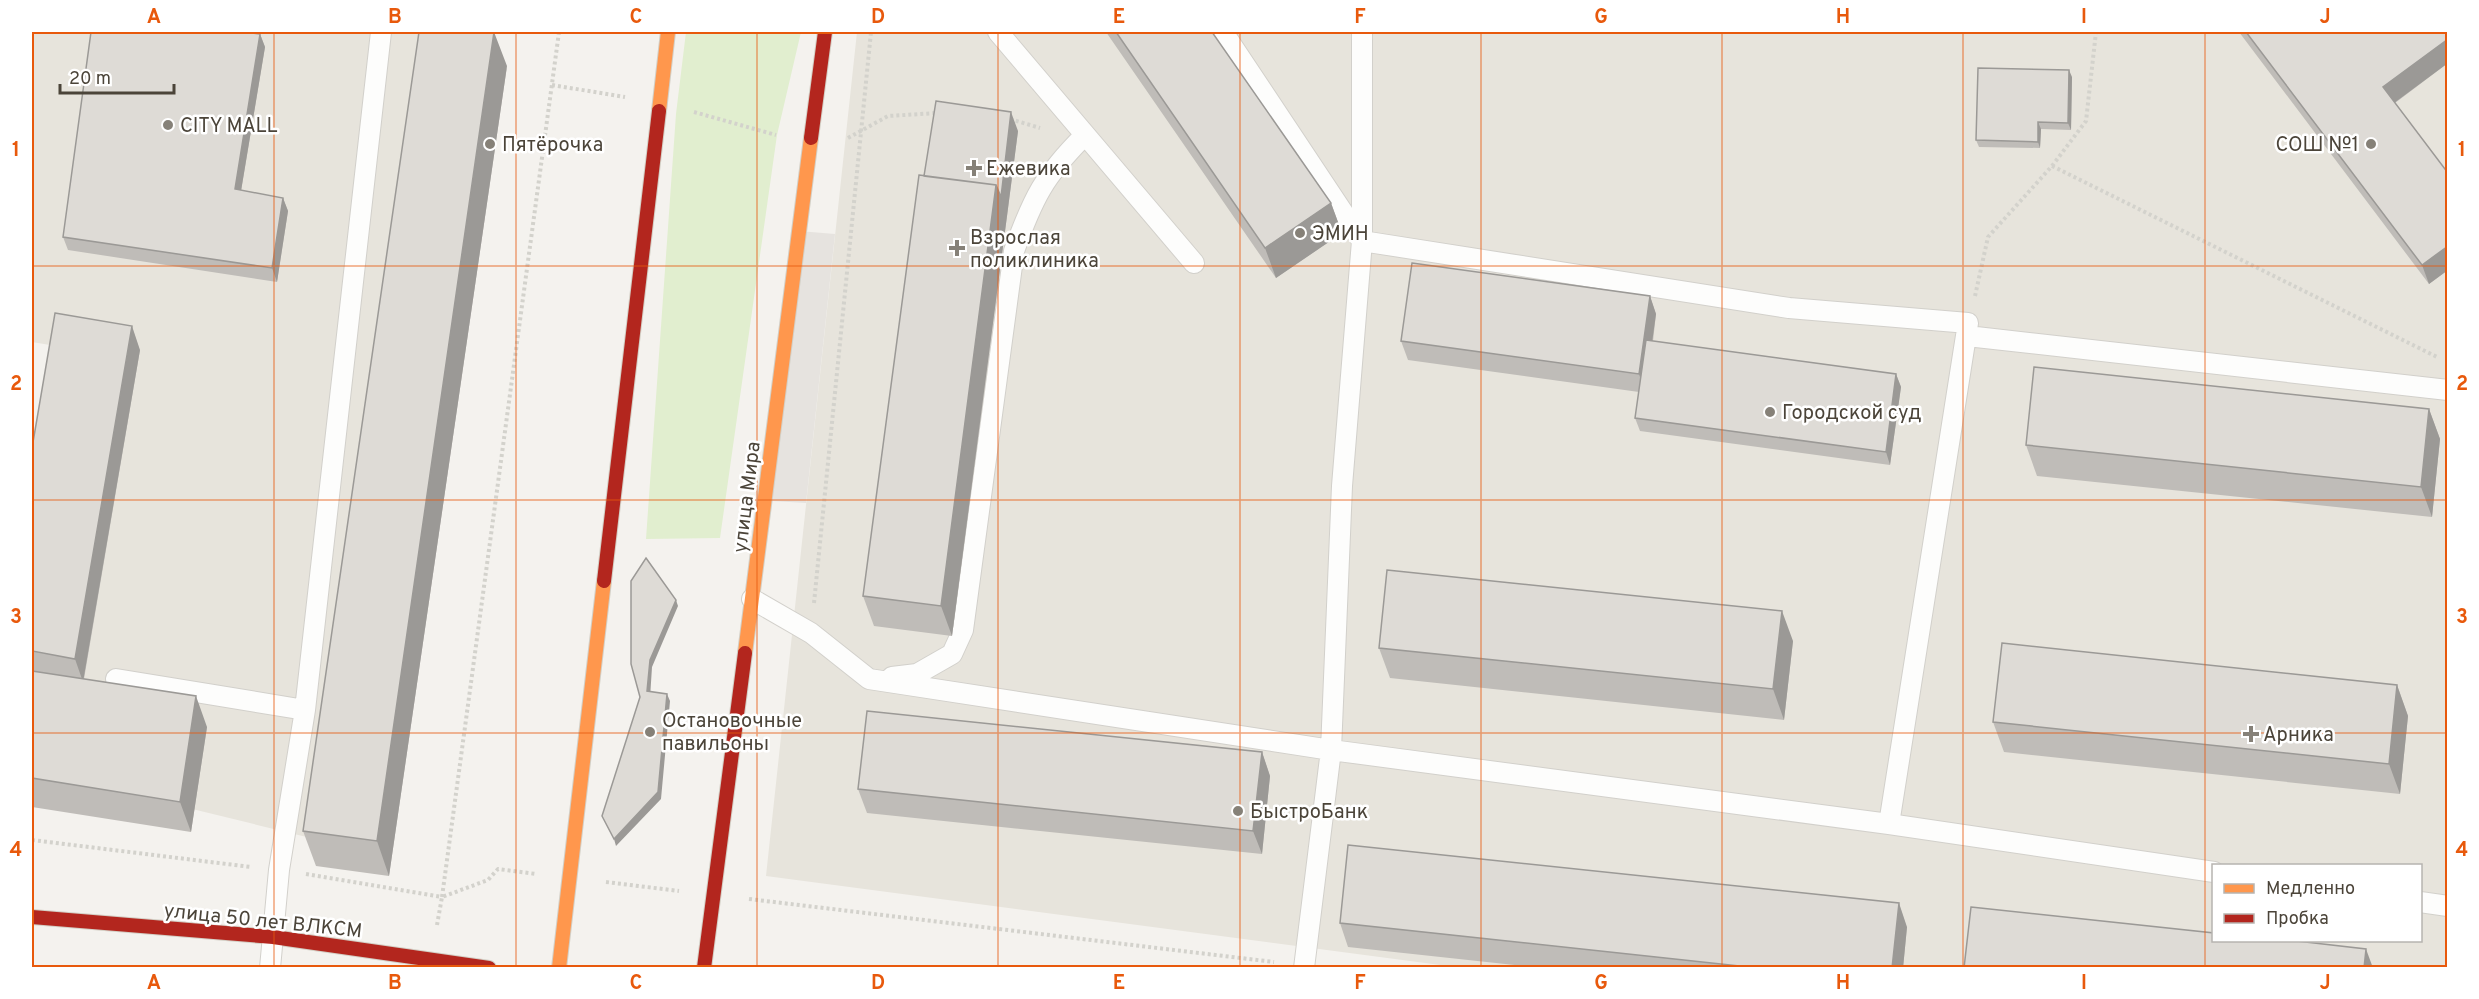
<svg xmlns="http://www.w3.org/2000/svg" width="2479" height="999" font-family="Overpass,sans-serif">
  <rect width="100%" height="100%" fill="#f4f2ee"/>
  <path fill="#e7e4dc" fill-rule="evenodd" d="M32 32H492L356 849 32 770 110 355 32 342Z
    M857 32H2447V967L1463 968 766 876ZM2214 866H2420V940H2214Z"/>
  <path fill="#e1eecf" d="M686 32H801L777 135 720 538 646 539 676 114Z"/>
  <path fill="#e6e3df" d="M799 231 835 234 806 503 772 501Z"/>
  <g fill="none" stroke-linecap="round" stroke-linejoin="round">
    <defs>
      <path id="lane" d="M998 32 1194 263
        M1223 32 1362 241
        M1362 241V32
        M1967 336 2448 390
        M752 599 811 633 869 679 1331 750 1889 824 2214 872
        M892 677 917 674 952 654 963 630 1014 251C1033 198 1044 176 1084 136
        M116 679 305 710
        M2420 902 2448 906
        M270 968 279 870 305 710 381 32
        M1304 968 1331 750 1342 486 1362 241 1789 308 1968 323 1889 824"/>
      <path id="slow" d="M659 111 668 32
        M745 653 811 138
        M559 968 604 581"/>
      <path id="jam" d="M811 138 825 32
        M604 581 659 111
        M32 917 273 937 489 968
        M704 968 745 653"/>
    </defs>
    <use href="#lane" stroke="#d2d0cb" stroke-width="22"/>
    <use href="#slow" stroke="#d3cfc5" stroke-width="16"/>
    <use href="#jam" stroke="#d3cfc5" stroke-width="16"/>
    <path stroke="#d3d2cc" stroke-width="4" stroke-dasharray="3 3" stroke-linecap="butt" d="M552 85 625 97
      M694 112 776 135
      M1010 119 1040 128
      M848 138 888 116 937 113
      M2052 166 2439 358
      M1975 296 1988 237 2052 166 2086 121 2096 32
      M814 603 871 32
      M32 840 251 867
      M306 874 442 897 559 32
      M606 882 679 891
      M749 899 1274 962
      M437 925 442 897 488 880 498 869 536 874"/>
    <use href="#lane" stroke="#fdfdfc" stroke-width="20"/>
    <use href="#slow" stroke="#ff974d" stroke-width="14"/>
    <use href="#jam" stroke="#b3261e" stroke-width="14"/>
  </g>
  <path fill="#bfbcb8" d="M1106 32H1212L1331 203 1342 233 1276 278Z
    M2239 32H2448V63L2395 103 2448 173V270L2429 284Z
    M260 34 265 47 241 191 283 198 288 211 277 282 68 250 63 237Z
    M507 66 389 876 316 866 303 831Z
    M2072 77 2071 130 2041 129 2040 148 1979 147 1976 140Z
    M1018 131 1007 216 952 636 874 626 863 596 924 176Z
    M1650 296 1656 314 1653 341 1896 374 1901 387 1890 465 1640 431 1635 418 1639 392 1408 360 1401 341Z
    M140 350 84 679 207 727 191 832 32 807V448Z
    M2429 409 2440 439 2432 517 2037 476 2026 445Z
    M1793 641 1784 720 1390 678 1379 648Z
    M2397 685 2408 716 2400 794 2004 752 1993 722Z
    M1262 752 1270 776 1262 854 867 813 858 789Z
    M1340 923 1907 927 1903 968H1543L1348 947Z"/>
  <path fill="#9b9996" d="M494 32 507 66 389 876 377 841Z
    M260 34 265 47 239 203 235 189Z
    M2448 39V63L2390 106 2383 87Z
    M2069 70 2072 77 2071 130 2068 123Z
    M1011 112 1018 131 1007 216 952 636 941 606 996 185Z
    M2038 122 2041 129 2040 148 2038 142Z
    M283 198 288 211 277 282 272 268Z
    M1331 203 1342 233 1276 278 1265 248Z
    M2448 246V270L2429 284 2422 265Z
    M1650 296 1656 314 1645 393 1639 374Z
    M132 326 140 350 83 682 75 659Z
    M1896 374 1901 387 1890 465 1886 452Z
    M2429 409 2440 439 2432 517 2421 487Z
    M676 600 678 606 652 667 650 698 647 691 650 660Z
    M1782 611 1793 641 1784 720 1773 689Z
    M2397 685 2408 716 2400 794 2389 764Z
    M667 694 670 701 661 799 616 846 614 839Z
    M196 696 207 727 191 832 180 802Z
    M1262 752 1270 776 1262 854 1253 831Z
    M1899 903 1907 927 1903 968H1892Z
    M2366 949 2373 968H2364Z"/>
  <path fill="#dedbd6" stroke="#9b9996" stroke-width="1.5" d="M91 32H243L260 34 235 189 283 198 272 268 63 237Z
    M419 32H494L377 841 303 831Z
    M1116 32H1212L1331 203 1265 248Z
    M2246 32H2448V39L2383 87 2448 173V246L2422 265Z
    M1978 68 2069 70 2068 123 2038 122V142L1976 140Z
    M936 101 1011 112 1001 197 996 185 924 176Z
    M919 175 996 185 941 606 863 596Z
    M1412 263 1650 296 1639 374 1401 341Z
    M55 313 132 326 75 659 32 651V448Z
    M1646 340 1896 374 1886 452 1635 418Z
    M2034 367 2429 409 2421 487 2026 445Z
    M646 558 676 600 650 660 647 691 667 694 658 792 614 839 602 816 640 697 631 664V581Z
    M1387 570 1782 611 1773 689 1379 648Z
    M2002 643 2397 685 2389 764 1993 722Z
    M32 671 196 696 180 802 32 778Z
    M867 711 1262 752 1253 831 858 789Z
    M1348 845 1899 903 1892 968H1758L1340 923Z
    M1971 907 2214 933V940H2288L2366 949 2364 968H1964Z"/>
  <path fill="none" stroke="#e8590c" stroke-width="1.5" stroke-opacity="0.55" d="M274 32V968M516 32V968M757 32V968M998 32V968M1240 32V968M1481 32V968M1722 32V968M1963 32V968M2205 32V968M32 266H2448M32 500H2448M32 733H2448"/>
  <g fill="#868178" stroke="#fff" stroke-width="2">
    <circle cx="168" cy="125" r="6"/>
    <circle cx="490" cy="144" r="6"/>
    <circle cx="2371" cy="144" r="6"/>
    <path d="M971 159h6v6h6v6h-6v6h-6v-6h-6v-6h6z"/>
    <circle cx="1300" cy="233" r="6"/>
    <path d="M954 239h6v6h6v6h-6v6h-6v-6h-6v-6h6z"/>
    <circle cx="1770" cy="412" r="6"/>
    <circle cx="650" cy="732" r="6"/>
    <path d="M2248 725h6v6h6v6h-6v6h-6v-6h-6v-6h6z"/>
    <circle cx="1238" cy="811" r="6"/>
  </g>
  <g text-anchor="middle" stroke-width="5" stroke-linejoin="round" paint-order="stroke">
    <g font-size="20" fill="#4b4439" stroke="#fff" text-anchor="start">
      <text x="180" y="132">CITY MALL</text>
      <text x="502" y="151">Пятёрочка</text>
      <text x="2359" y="151" text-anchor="end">СОШ №1</text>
      <text x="986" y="175">Ежевика</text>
      <text x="1312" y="240">ЭМИН</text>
      <text x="970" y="244">Взрослая<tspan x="970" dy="23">поликлиника</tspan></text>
      <text x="1782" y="419">Городской суд</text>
      <text x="662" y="727">Остановочные<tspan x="662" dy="23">павильоны</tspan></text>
      <text x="2263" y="741">Арника</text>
      <text x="1250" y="818">БыстроБанк</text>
    </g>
    <g font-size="20" fill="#4b4439" stroke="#fff">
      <text transform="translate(746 497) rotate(-83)" y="7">улица Мира</text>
      <text transform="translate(263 920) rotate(6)" y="7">улица 50 лет ВЛКСМ</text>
    </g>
  </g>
  <rect width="2479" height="999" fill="none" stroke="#ffffff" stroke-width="66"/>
  <rect x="2212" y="864" width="210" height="78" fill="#ffffff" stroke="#b7b4b0" stroke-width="1.5"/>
  <rect x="2224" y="884" width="30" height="9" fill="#ff974d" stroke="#b7b4b0" stroke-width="1.5"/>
  <text x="2266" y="894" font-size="18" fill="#4b4439">Медленно</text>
  <rect x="2224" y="914" width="30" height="9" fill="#b3261e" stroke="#b7b4b0" stroke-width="1.5"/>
  <text x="2266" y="924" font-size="18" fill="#4b4439">Пробка</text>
  <path d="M60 84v9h114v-9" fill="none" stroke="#4b4439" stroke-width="3"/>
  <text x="69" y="84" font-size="18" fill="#4b4439" stroke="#ffffff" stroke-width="4.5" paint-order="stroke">20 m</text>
  <rect x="33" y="33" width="2413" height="933" fill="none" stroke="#e8590c" stroke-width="2"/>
  <g font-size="20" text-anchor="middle" font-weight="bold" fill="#e8590c">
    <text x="154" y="23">A</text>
    <text x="395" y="23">B</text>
    <text x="636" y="23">C</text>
    <text x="878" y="23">D</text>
    <text x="1119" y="23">E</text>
    <text x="1360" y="23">F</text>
    <text x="1601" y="23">G</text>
    <text x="1843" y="23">H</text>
    <text x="2084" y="23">I</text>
    <text x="2325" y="23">J</text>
    <text x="16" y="156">1</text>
    <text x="2462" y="156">1</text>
    <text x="16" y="390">2</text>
    <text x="2462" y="390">2</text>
    <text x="16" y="623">3</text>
    <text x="2462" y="623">3</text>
    <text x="16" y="856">4</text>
    <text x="2462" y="856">4</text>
    <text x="154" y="989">A</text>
    <text x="395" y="989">B</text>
    <text x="636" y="989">C</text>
    <text x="878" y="989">D</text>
    <text x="1119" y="989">E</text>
    <text x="1360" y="989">F</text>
    <text x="1601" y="989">G</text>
    <text x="1843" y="989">H</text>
    <text x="2084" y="989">I</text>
    <text x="2325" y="989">J</text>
  </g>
</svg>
